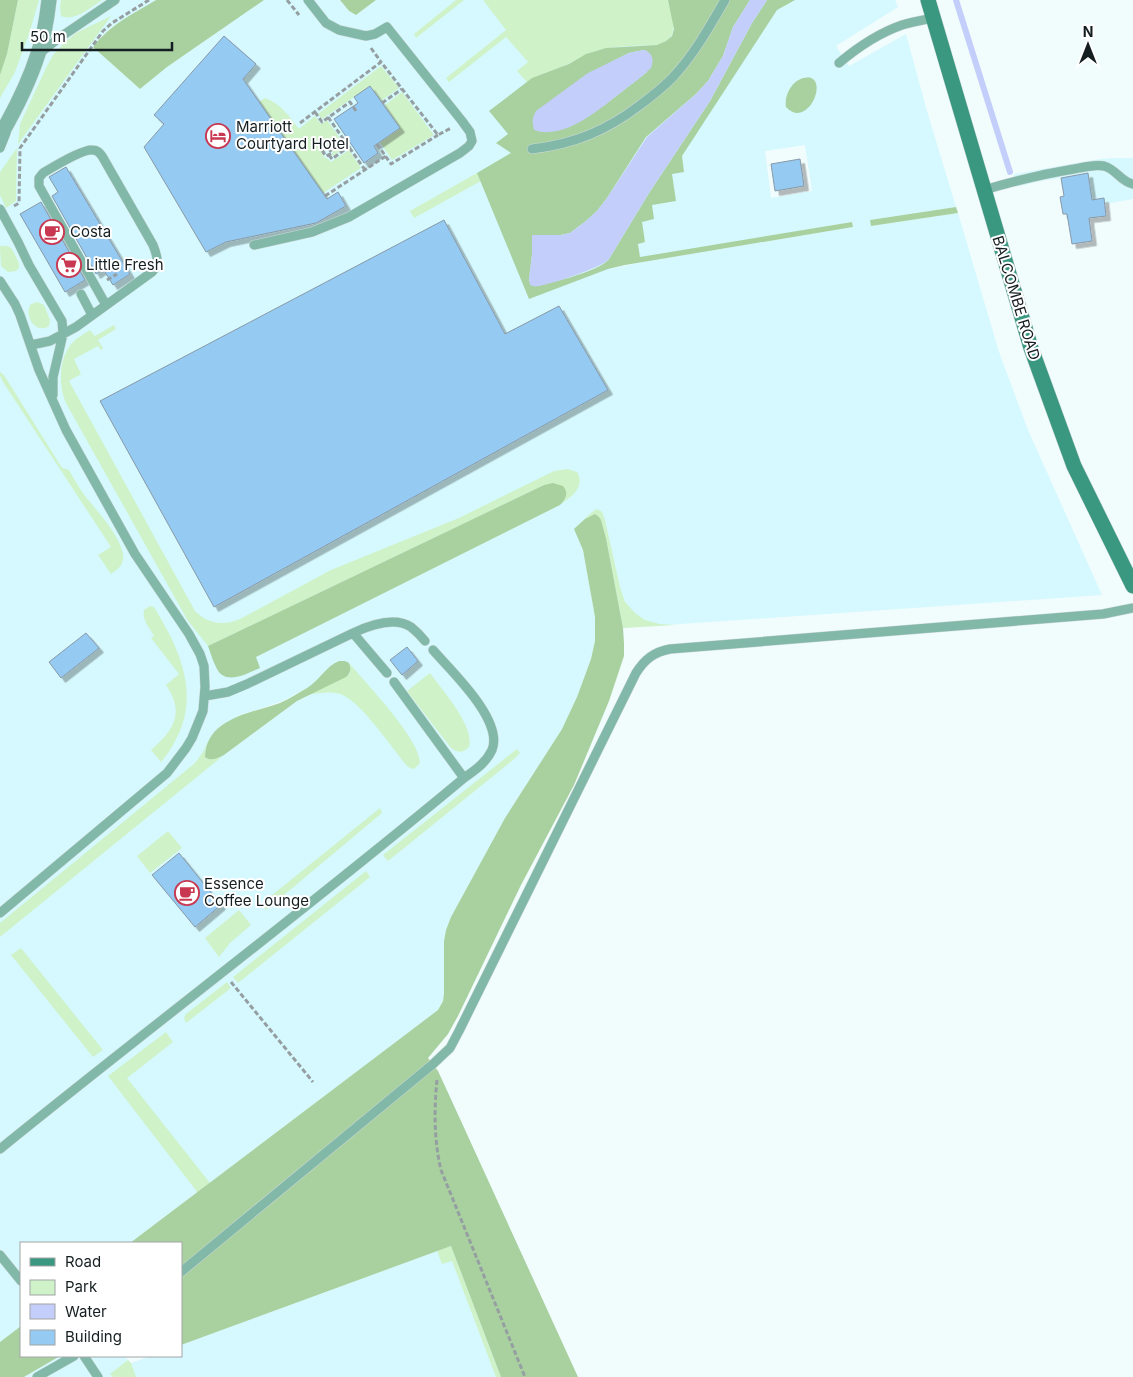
<svg xmlns="http://www.w3.org/2000/svg" width="1133" height="1377" font-family="Inter,sans-serif">
  <defs>
    <filter id="shadow"><feDropShadow dx="4.5" dy="4.5" stdDeviation="0" flood-color="#0004"/></filter>
  </defs>
  <rect width="100%" height="100%" fill="#f1fcfd"/>
  <path fill="#d5f9fe" fill-rule="evenodd" d="M18 0H156L113 26 101 37 93 47 140 89 167 67 264 0H340L349 11 356 15 376 0H895L898 7 836 46 849 66 906 34 927 111 956 207 871 220V226L958 213 999 352 1028 430 1102 595 623 628 606 538 601 520 575 529 583 550 595 617V641L591 659 577 697 562 729 505 818 451 917 446 930 444 941V993L443 1000 438 1010 130 1243H21V1326L0 1342V75ZM799 79 817 89 795 112 793 85ZM805 145 812 191 771 198 765 151ZM682 157 641 222 645 242 638 243 640 258 852 222 853 227 643 262 608 269ZM544 485 560 505 239 665 224 638ZM339 661H345L346 677 297 701 224 755 212 735 221 726 238 716 283 701 313 685 333 664Z
    M1111 158H1133V199L1105 204 1103 198 1092 200 1088 173 1036 182 1017 187 1014 174 1093 160Z
    M451 1246 501 1377H24L60 1356H124L131 1363 151 1356H181V1345Z"/>
  <path fill="#cff2c8" d="M18 0H39L29 34 15 72 0 98V75L7 54Z
    M61 0H102C91 7 75 22 61 16L60 7Z
    M456 0H464L416 38 414 34Z
    M483 0H668C672 19 682 38 657 45 634 46 609 45 587 54 580 57 574 62 566 65 553 71 539 74 527 82L517 71 528 62 506 37 449 82 446 78 506 30Z
    M111 16 21 140 18 145 20 124 46 68 53 55 64 43 76 33Z
    M381 66 399 88 381 101 370 86 322 119 318 114Z
    M402 92 434 135 392 160 380 142 400 128 384 106Z
    M265 98C281 104 289 116 299 129L315 116 321 124 327 120 346 147 333 156 332 154 333 152 329 146 321 152 325 158H327L331 162 349 150 361 168 323 193 259 102Z
    M17 148 16 201 6 208 0 195V172Z
    M477 173 481 181 414 218 410 211Z
    M1 246H8L12 249 19 263V268L16 271 8 272 1 266 0 247Z
    M37 302 42 304 44 305 50 320 49 326C36 335 23 315 31 304Z
    M114 325 116 329 98 340 103 348 101 350 98 346 74 359 81 374 69 381 195 611C208 624 223 626 240 619L331 570 459 518 554 471 568 469 577 472C586 487 571 497 560 505L566 498 557 484 544 485 208 646 188 621 67 405C58 387 58 358 73 342 78 337 84 334 90 330L95 336Z
    M0 372 4 375 62 468 69 470C74 479 79 488 85 496 95 509 130 545 122 563 121 567 115 571 111 574L98 555 111 547 3 382 0 376Z
    M597 509 602 512 605 520 620 587 625 602 635 613 645 620 659 624 676 625 623 628 606 538 601 520 574 529 592 512Z
    M150 606 154 607C177 645 199 688 179 733 174 744 169 753 161 762L151 750C174 730 185 713 166 685L179 674 151 638 154 636C149 627 142 620 144 610Z
    M349 663C365 682 420 739 420 763L414 769 410 768 407 766C392 748 360 700 340 694 329 691 319 693 308 695L348 675 350 673Z
    M430 673C442 690 475 726 469 747 464 753 457 753 451 748L407 691Z
    M209 739 205 750V757L207 759 219 758 224 755 0 937V923L195 763 203 752Z
    M517 749 520 753 513 760 388 861 383 855Z
    M380 808 382 813 266 910 261 904Z
    M168 831 182 848 150 873 137 856Z
    M366 871 370 877 238 983 233 977Z
    M239 910 251 925 230 943 219 957 205 938Z
    M21 948 103 1050 93 1057 11 955Z
    M227 982 231 988 186 1023 184 1018 186 1014Z
    M166 1032 173 1042 127 1078 210 1183 198 1193 108 1076Z
    M451 1246 501 1377H496L452 1261 442 1264 437 1251Z
    M128 1360 131 1363 136 1377H113L110 1374Z"/>
  <path fill="#a9d1a0" fill-rule="evenodd" d="M0 0H18L7 54 0 75Z
    M156 0H264L167 67 140 89 93 47C111 24 131 15 156 0Z
    M340 0H376L356 15 349 11Z
    M668 0H750L733 27 723 56 708 81 696 94 646 137 607 198 597 211 586 221 570 233 561 235H532V255L529 281 538 286C555 281 598 272 609 259L649 193 710 101 752 23 767 0H795L777 10 682 156 684 172 672 174 676 201 652 205 654 219 642 222 645 242 638 244 640 257 852 222 853 227 625 265 608 269 529 299 477 173 511 153 496 143 508 134 489 111 532 78 569 64 586 54 606 48 657 45 666 41 672 36 674 29ZM644 50 648 52 647 72 602 107 611 62 629 53Z
    M803 78C804 78 810 77 811 78 827 84 806 129 786 107 784 95 792 81 803 78Z
    M956 207 958 213 871 226 870 220Z
    M553 483 563 486C569 493 566 499 560 505L256 657 260 668C247 673 226 686 217 669 213 662 211 654 208 646L544 485Z
    M595 514 599 517 601 520 606 538 623 628 624 643V656L609 701 574 785 521 885 458 1016 448 1034 428 1058 438 1071 450 1097 578 1377H501L451 1246 181 1345V1243H130L438 1010 443 1001 444 993V941L446 930 451 917 505 818 562 729 577 697 591 659 595 641V617L583 550 574 529 585 519Z
    M339 661H345L349 663C351 668 351 673 346 677L297 701 224 755C218 758 210 762 205 757 206 718 252 713 280 703 289 699 298 693 307 688 319 681 326 666 339 661Z
    M21 1326V1356H60L24 1377H0V1342Z"/>
  <path fill="#c4cefb" d="M750 0H767L752 23 710 101 649 193 609 259C601 268 551 284 538 286 534 287 534 286 530 285L529 278 532 255V235H561L570 233 586 221 597 211 607 198 647 137 696 94 708 81 723 56 733 27Z
    M644 50C653 53 654 60 651 68 643 76 633 83 624 90 602 107 565 141 534 130 532 122 532 118 536 111L588 73 629 53Z"/>
  <g fill="none" stroke-linecap="round" stroke-linejoin="round">
    <path stroke="#c4cefb" stroke-width="6" d="M956 0 1010 172"/>
  </g>
  <path fill="#95caf2" stroke="#8899a7" filter="url(#shadow)" d="M224 36 256 64 243 79 327 199 338 192 346 206 316 223 226 242 206 252 144 147 164 124 154 115Z
    M370 86 400 128 374 146 378 153 364 163 334 119 358 103 354 97Z
    M800 159 804 186 775 191 771 164Z
    M66 167 130 274 113 285 103 269 96 274 52 196 58 192 49 177Z
    M1088 173 1092 200 1104 198 1106 216 1089 218 1092 241 1072 244 1067 214H1063L1060 197 1064 196 1061 178Z
    M41 202 85 280 65 292 20 214Z
    M444 220 505 334 559 306 608 390 214 607 100 401Z
    M86 633 99 648 61 678 49 662Z
    M407 647 418 661 402 675 390 660Z
    M179 853 221 905 195 927 152 875Z"/>
  <g fill="none" stroke-linecap="round" stroke-linejoin="round">
    <defs>
      <path id="lane" d="M40 53 59 38 115 0
        M839 63C858 47 879 33 902 25 912 22 923 20 933 18
        M0 148 6 133
        M532 149C574 144 606 131 640 105 652 96 664 87 674 76 695 53 710 26 725 0
        M984 190C1014 181 1043 174 1074 169 1084 167 1095 164 1104 166 1116 169 1121 182 1133 184
        M0 209 18 242 29 265 62 321 63 334 53 377V395
        M254 245 312 232 349 217 460 153 469 146 472 141 470 132 462 121 387 27 375 34 366 36 339 30 326 23 308 0
        M0 281 15 304 20 315 39 370 66 430 135 554 189 634 200 654 204 666 205 687 203 711 192 738 186 748 167 773 0 913
        M81 294 92 315
        M31 345 50 341 76 327 152 272C160 264 157 255 153 245L102 156C99 152 97 150 92 150 82 149 53 167 43 173L39 178V186L106 305
        M353 633C370 625 394 616 411 627 416 631 421 636 425 641
        M433 650C451 671 504 720 492 750 486 763 475 770 464 778
        M205 696 228 692 247 684 353 633 387 673
        M0 1149C154 1024 312 905 464 778L394 682
        M0 1255 21 1281
        M181 1272 433 1064 450 1048 459 1031 636 673C645 659 654 652 670 649L1103 614 1133 608
        M84 1356 98 1377
        M37 1377 74 1356"/>
      <path id="street" d="M0 136C15 110 29 82 38 54 44 37 47 18 49 0"/>
      <path id="secondary" d="M928 0 1031 348 1074 466 1133 586"/>
    </defs>
    <use href="#lane" stroke="#ced8da" stroke-width="10"/>
    <use href="#street" stroke="#ced8da" stroke-width="16"/>
    <use href="#secondary" stroke="#ced8da" stroke-width="16"/>
    <path stroke="#959fa1" stroke-width="3" stroke-dasharray="5 2.5" stroke-linecap="butt" d="M287 0 299 15
      M371 48 381 62
      M382 103 402 89
      M315 112 322 122 350 102 356 111
      M328 117 365 170
      M300 123 381 62 438 135 451 128
      M377 144 391 164 438 135
      M328 148 332 153 326 156 323 152Z
      M329 155 332 159 351 145
      M325 196 386 156
      M14 206 19 203 20 148 103 31 112 23 149 0
      M107 280 117 274
      M231 982 313 1082
      M437 1080C434 1109 434 1141 441 1170L525 1377"/>
    <use href="#lane" stroke="#81b8a7" stroke-width="9"/>
    <use href="#street" stroke="#81b8a7" stroke-width="15"/>
    <use href="#secondary" stroke="#3a9780" stroke-width="15"/>
  </g>
  <defs>
    <symbol id="hotel-ring" viewBox="-11 -11 22 22"><circle r="9.5" fill="#fff" stroke="#c83850" stroke-width="1.5"/><path d="M-6-4.5h1.5V1H6V5H4.5V3h-9V5H-6ZM-4 0a1.8 1.8 0 1 1 3.6 0ZM.5 0V-2.5h3Q6-2.5 6 0Z" fill="#c83850"/></symbol>
    <symbol id="cafe-ring" viewBox="-11 -11 22 22"><circle r="9.5" fill="#fff" stroke="#c83850" stroke-width="1.5"/><path d="M-5.5-4.5H6V0H3Q3 3.5 0 3.5H-2.5Q-5.5 3.5-5.5 0ZM3-3.2v2h1.7v-2ZM-6 4.5H4V6H-6Z" fill="#c83850"/></symbol>
    <symbol id="supermarket-ring" viewBox="-11 -11 22 22"><circle r="9.5" fill="#fff" stroke="#c83850" stroke-width="1.5"/><path d="M-6-5.5h2.5l.6 2H6L4.5 2H-2.5L-4.4-4H-6ZM-1.5 3.2a1.3 1.3 0 1 0 .1 0ZM3 3.2a1.3 1.3 0 1 0 .1 0Z" fill="#c83850"/></symbol>
  </defs>
  <g fill-rule="evenodd">
    <use href="#hotel-ring" x="204" y="122" width="28" height="28"/>
    <use href="#cafe-ring" x="38" y="218" width="28" height="28"/>
    <use href="#supermarket-ring" x="55" y="251" width="28" height="28"/>
    <use href="#cafe-ring" x="173" y="879" width="28" height="28"/>
  </g>
  <g text-anchor="middle" stroke-width="4" stroke-linejoin="round" paint-order="stroke">
    <g font-size="15" fill="#151e20" stroke="#fff" text-anchor="start">
      <text x="236" y="132">Marriott<tspan x="236" dy="17">Courtyard Hotel</tspan></text>
      <text x="70" y="237">Costa</text>
      <text x="86" y="270">Little Fresh</text>
      <text x="204" y="889">Essence<tspan x="204" dy="17">Coffee Lounge</tspan></text>
    </g>
    <g font-size="15" fill="#151e20" stroke="#fff">
      <text transform="translate(1016 298) rotate(73)" y="5">BALCOMBE ROAD</text>
    </g>
  </g>
  <rect x="20" y="1242" width="162" height="115" fill="#ffffff" stroke="#a1a5a6"/>
  <rect x="30" y="1258" width="25" height="8" fill="#3a9780" stroke="#a1a5a6"/>
  <text x="65" y="1267" font-size="15" fill="#151e20">Road</text>
  <rect x="30" y="1280" width="25" height="15" fill="#cff2c8" stroke="#a1a5a6"/>
  <text x="65" y="1292" font-size="15" fill="#151e20">Park</text>
  <rect x="30" y="1304" width="25" height="15" fill="#c4cefb" stroke="#a1a5a6"/>
  <text x="65" y="1317" font-size="15" fill="#151e20">Water</text>
  <rect x="30" y="1330" width="25" height="15" fill="#95caf2" stroke="#a1a5a6"/>
  <text x="65" y="1342" font-size="15" fill="#151e20">Building</text>
  <g transform="translate(1088 45)" stroke="#ffffff" stroke-width="4" paint-order="stroke">
  <path d="M0-4L9 19L0 12L-9 19Z" fill="#151e20"/>
  <text y="-8" font-size="14" font-weight="bold" text-anchor="middle" fill="#151e20">N</text>
  </g>
  <path d="M22 42v8h150v-8" fill="none" stroke="#151e20" stroke-width="2.5"/>
  <text x="30" y="42" font-size="15" fill="#151e20" stroke="#ffffff" stroke-width="4" paint-order="stroke">50 m</text>
</svg>
